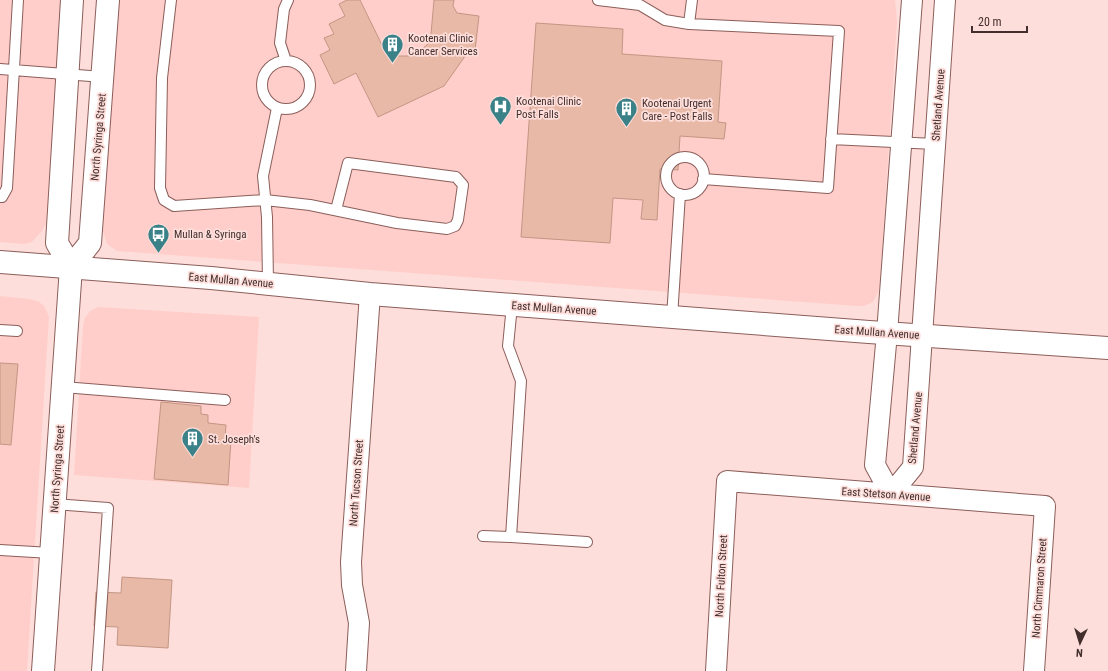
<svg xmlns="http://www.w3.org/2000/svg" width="1108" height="671" font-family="'Roboto Condensed',sans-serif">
  <rect width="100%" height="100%" fill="#fededb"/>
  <path fill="#ffceca" d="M0 0H62L49 207 47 222 42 231 32 242 24 244 0 242Z
    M118 0H895L897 22 880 282 878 292 873 302 864 306H857L117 251 107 244 103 231Z
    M0 296 30 299 39 302 44 306 49 316 27 671H0Z
    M98 307 259 317 249 488 74 475 83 326 85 318 90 311Z"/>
  <path fill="#e7b9a6" stroke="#c39684" d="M347 0H360L382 45 399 56H408L418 52 427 45 431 34 434 0H454L453 6 457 13 479 16 475 51 468 52 444 86 378 117 356 73 334 84 320 55 330 50 324 38 334 34 329 24 345 16 339 4Z
    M536 23 623 29 622 54 722 61 718 122 726 123 724 139 680 136 678 170 660 169 657 220 641 219 643 200 613 198 610 243 521 237Z
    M0 363 18 364 11 445 0 444Z
    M161 402 201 406V414L208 415V423L226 425 225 439 231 440 228 485 154 479Z
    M122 577 172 580 168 648 117 645 118 627 94 626 96 592 121 593Z"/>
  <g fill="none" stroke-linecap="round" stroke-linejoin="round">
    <defs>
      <path id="service" d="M171 0 162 78 160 188 164 200 174 206 265 200 310 205 397 223 447 229 455 226 458 220 463 185 456 177 348 163 336 210
        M598 0 640 5 665 20 689 24 839 31 828 188 703 179
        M689 24 692 0
        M262 85a24 24 0 1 1 48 0a24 24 0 1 1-48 0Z
        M286 61 280 43 284 9 288 0
        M0 69 103 77
        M831 139 935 144
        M666 176a19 19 0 1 1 38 0a19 19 0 1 1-38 0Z
        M0 197H2L7 188 18 0
        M268 283 267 217 263 176 277 108
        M512 305 508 346 521 381 511 537 587 542
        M672 317 680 194
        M0 330 17 331
        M63 387 225 400
        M54 504 108 508 97 671
        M483 536 511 537
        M0 550 51 553"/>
      <path id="minor" d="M912 0 887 333 875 465 891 494 913 467 945 0
        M356 671 359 623 352 585 351 562 370 294
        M716 671 727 481 1045 506 1034 671"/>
      <path id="tertiary" d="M71 267 90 243 108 0
        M43 671 71 267 57 243 72 0"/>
      <path id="secondary" d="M0 262 211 278 370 294 869 332 1108 348"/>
    </defs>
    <use href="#service" stroke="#8b5e5a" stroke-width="12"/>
    <use href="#minor" stroke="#8b5e5a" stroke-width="22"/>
    <use href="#tertiary" stroke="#8b5e5a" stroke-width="24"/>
    <use href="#secondary" stroke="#8b5e5a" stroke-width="24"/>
    <use href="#service" stroke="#fff" stroke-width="10"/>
    <use href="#minor" stroke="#fff" stroke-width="20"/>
    <use href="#tertiary" stroke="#fff" stroke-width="22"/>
    <use href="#secondary" stroke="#fff" stroke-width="22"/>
  </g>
  <defs>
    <symbol id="building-pin" viewBox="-11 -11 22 30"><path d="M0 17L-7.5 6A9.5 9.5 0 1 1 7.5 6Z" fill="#3a8188" stroke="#fededb"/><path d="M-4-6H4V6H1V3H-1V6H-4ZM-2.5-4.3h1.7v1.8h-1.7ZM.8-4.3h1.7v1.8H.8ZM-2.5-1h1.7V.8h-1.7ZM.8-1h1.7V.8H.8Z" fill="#fff"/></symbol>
    <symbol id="hospital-pin" viewBox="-11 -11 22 30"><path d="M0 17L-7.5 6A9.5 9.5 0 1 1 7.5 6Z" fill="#3a8188" stroke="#fededb"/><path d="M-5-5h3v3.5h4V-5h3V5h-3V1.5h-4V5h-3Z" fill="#fff"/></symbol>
    <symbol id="bus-pin" viewBox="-11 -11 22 30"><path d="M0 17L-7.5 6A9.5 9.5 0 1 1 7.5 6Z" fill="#3a8188" stroke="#fededb"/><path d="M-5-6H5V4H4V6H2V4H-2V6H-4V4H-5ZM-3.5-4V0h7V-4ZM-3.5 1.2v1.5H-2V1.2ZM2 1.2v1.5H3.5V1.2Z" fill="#fff"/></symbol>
  </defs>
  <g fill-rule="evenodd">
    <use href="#building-pin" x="380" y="32" width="25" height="34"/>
    <use href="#hospital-pin" x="488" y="94" width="25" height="34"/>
    <use href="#building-pin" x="614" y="96" width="25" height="34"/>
    <use href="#bus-pin" x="146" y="222" width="25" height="34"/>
    <use href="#building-pin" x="180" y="426" width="25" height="34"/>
  </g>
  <g text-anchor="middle" stroke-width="3.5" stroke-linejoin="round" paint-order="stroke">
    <g font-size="11" fill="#422e2c" stroke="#fededb" text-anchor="start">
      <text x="408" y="42">Kootenai Clinic<tspan x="408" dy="13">Cancer Services</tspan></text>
      <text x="516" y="105">Kootenai Clinic<tspan x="516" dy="13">Post Falls</tspan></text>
      <text x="642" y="107">Kootenai Urgent<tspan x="642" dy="13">Care - Post Falls</tspan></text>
      <text x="174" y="238">Mullan &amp; Syringa</text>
      <text x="208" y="443">St. Joseph's</text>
    </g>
    <g font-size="11" fill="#422e2c" stroke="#fededb">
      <text transform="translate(938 105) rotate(-86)" y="4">Shetland Avenue</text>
      <text transform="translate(98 137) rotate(-85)" y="4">North Syringa Street</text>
      <text transform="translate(231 280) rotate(5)" y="4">East Mullan Avenue</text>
      <text transform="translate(554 308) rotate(4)" y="4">East Mullan Avenue</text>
      <text transform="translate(877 332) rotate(4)" y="4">East Mullan Avenue</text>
      <text transform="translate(915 428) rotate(-85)" y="4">Shetland Avenue</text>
      <text transform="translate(57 469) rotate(-86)" y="4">North Syringa Street</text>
      <text transform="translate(356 483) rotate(-86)" y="4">North Tucson Street</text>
      <text transform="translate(886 494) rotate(4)" y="4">East Stetson Avenue</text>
      <text transform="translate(721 576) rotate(-87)" y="4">North Fulton Street</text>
      <text transform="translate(1039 588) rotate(-86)" y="4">North Cimmaron Street</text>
    </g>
  </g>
  <g transform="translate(1080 643) rotate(184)" stroke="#fededb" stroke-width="3" paint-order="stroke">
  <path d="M0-3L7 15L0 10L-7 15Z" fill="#422e2c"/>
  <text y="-6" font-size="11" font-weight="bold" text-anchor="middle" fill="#422e2c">N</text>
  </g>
  <path d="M972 26v6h55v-6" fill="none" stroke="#422e2c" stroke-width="2"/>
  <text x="978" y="26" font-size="12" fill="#422e2c" stroke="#fededb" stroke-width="3" paint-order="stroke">20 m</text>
</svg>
